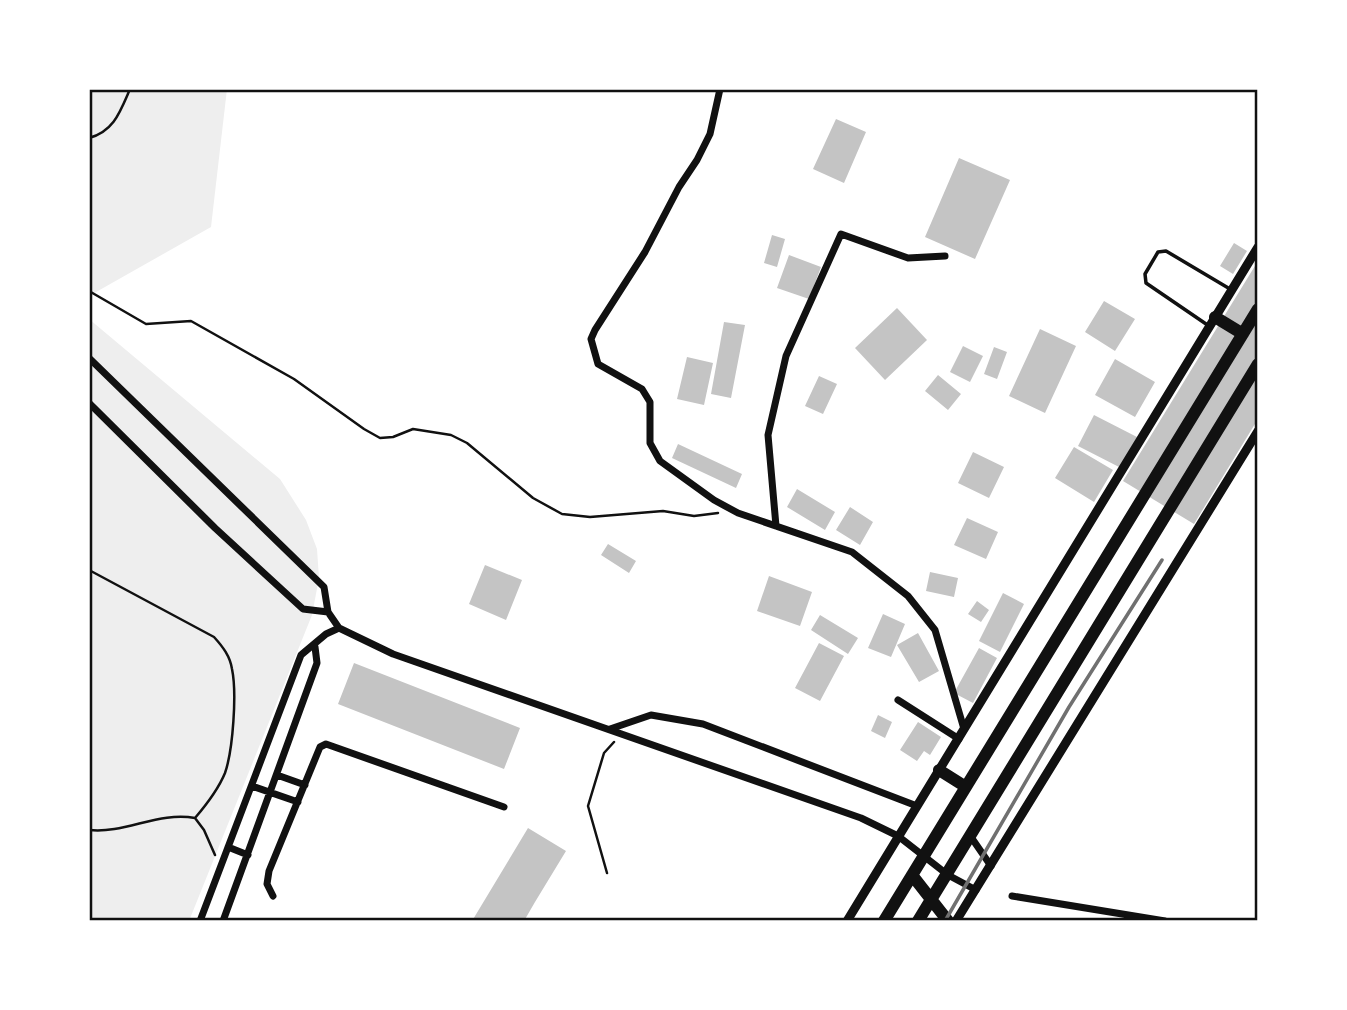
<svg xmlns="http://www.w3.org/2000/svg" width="1347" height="1010" font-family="'Fira Sans',sans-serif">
  <rect width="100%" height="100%" fill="#fff"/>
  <path fill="#eee" d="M89 89H227L211 227 89 296Z
    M89 319 280 479 306 520 317 549 319 578 312 615 189 921H89Z"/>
  <path fill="#c4c4c4" d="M836 119 866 132 844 183 813 169Z
    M959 158 1010 180 975 259 925 237Z
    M772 235 785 239 777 267 764 263Z
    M1234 243 1247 251 1233 274 1220 266Z
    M789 255 821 267 809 299 777 288Z
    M1258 261V419L1194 524 1123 481Z
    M1104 301 1135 319 1115 351 1085 332Z
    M897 308 927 340 885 380 855 348Z
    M724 322 745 325 731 398 711 394Z
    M1040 329 1076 346 1045 413 1009 396Z
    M963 346 983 356 970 382 950 372Z
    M994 347 1007 352 997 379 984 374Z
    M687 357 713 363 704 405 677 399Z
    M1115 359 1155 382 1135 417 1095 395Z
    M938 375 961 394 948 410 925 391Z
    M819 376 837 384 823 414 805 406Z
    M1094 415 1137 437 1121 468 1078 446Z
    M678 444 742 474 736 488 672 458Z
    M1074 447 1113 470 1094 502 1055 478Z
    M973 452 1004 467 989 498 958 483Z
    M797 489 835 512 825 530 787 507Z
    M850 507 873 522 860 545 836 530Z
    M967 518 998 532 986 559 954 545Z
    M608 544 636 561 629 573 601 555Z
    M485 565 522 580 506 620 469 604Z
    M930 572 958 578 954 597 926 591Z
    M769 576 812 592 800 626 757 611Z
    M1003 593 1024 604 1000 652 979 641Z
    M977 601 989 610 981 622 968 614Z
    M883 614 905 624 891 657 868 648Z
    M820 615 858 638 848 654 811 630Z
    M918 633 939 671 919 682 897 645Z
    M819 643 844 656 820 701 795 688Z
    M979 648 997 658 973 703 954 693Z
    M354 663 520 728 504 769 338 704Z
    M878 715 892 722 885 738 871 731Z
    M918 722 941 737 930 755 924 751 917 761 900 750Z
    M528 828 566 851 535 902 524 921H472Z"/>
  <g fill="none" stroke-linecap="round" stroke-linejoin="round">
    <path stroke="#111" stroke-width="2.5" d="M89 138C114 131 120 112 130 89
      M89 291 146 324 191 321 294 379 364 429 380 438 393 437 413 429 451 435 467 443 533 498 562 514 590 517 663 511 694 516 718 513
      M89 570 214 637C223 647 230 656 232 669 237 693 233 750 225 773 218 790 207 804 195 818
      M89 830C125 834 159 811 195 818L204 830 215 855
      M607 873 588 806 604 753 614 742"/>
    <path stroke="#111" stroke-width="3.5" d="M1209 326 1146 283 1145 274 1158 252 1166 251 1230 289"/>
    <path stroke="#111" stroke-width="7" d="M720 89 710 134 697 160 679 187 645 252 595 330 591 339 598 364 642 389 650 402V443L660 461 714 500 738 513 852 552 908 596 935 630 964 729
      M89 358 324 587 328 612 339 628
      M89 403 215 528 303 609 328 612
      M776 526 768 435 786 356 841 234 908 258 945 256
      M898 700 959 739
      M610 729 651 715 703 724 917 806
      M277 775 305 785
      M252 786 298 802
      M971 837 991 866
      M228 847 248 855
      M273 896 267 884 269 871 320 747 326 744 504 807
      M1012 896 1165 921
      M200 921 301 655 326 634 339 628 393 654 861 818 898 836 948 875 976 890
      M223 921 317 663 315 647"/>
    <path stroke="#111" stroke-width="9" d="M847 921 1258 247
      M956 921 1258 431"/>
    <path stroke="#111" stroke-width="12" d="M1215 317 1243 334
      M939 770 966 787
      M912 875 948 921
      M884 921 1258 309
      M918 921 1258 364"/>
    <path stroke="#707070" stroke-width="3.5" d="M945 921 1069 707 1162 560"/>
  </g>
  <rect width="1347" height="1010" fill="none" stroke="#ffffff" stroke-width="182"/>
  <rect x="91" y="91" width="1165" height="828" fill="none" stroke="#111" stroke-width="2.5"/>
</svg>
